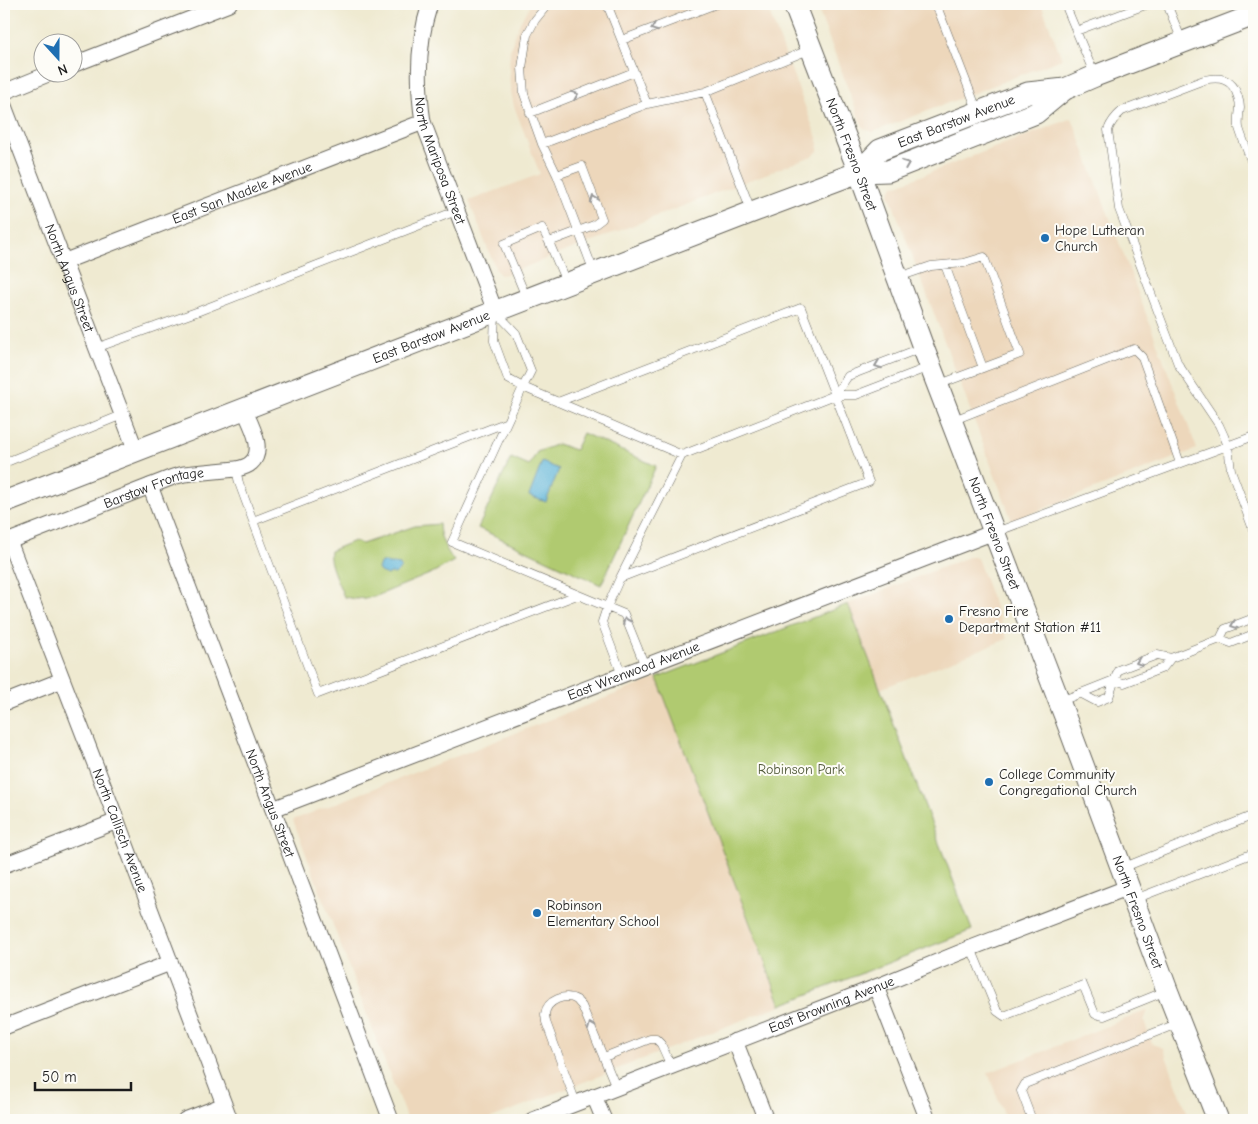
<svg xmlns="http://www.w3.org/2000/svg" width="1258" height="1124" font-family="'Comic Neue',sans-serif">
  <rect width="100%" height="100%" fill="#fdfcf7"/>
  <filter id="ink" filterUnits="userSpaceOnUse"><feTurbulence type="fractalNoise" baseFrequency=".02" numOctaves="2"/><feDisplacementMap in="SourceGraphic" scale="10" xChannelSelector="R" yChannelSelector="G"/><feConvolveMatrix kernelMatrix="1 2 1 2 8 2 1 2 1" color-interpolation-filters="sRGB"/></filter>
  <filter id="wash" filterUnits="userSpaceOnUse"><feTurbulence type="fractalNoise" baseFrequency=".0096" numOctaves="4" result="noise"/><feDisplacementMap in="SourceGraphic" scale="20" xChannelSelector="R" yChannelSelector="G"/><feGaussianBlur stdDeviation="1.12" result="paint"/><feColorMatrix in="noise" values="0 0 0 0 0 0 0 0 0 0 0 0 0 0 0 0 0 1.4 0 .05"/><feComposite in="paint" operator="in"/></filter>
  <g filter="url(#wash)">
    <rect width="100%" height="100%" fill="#efead1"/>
    <path fill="#edd7bb" d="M531 4H766L819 143 818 151 812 156 507 274 500 275 496 270 469 201 540 174 514 106 510 87 509 67 510 51 515 34 521 20Z
      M816 4H1041L1062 59 873 132 863 128Z
      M1072 118 1197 449 1012 521 889 194 892 188 895 186Z
      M971 556H974L977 558 1007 639 880 689 848 604Z
      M657 678 781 1005 486 1120H407L293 820Z
      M1148 1010 1144 1021 1152 1044 1163 1048 1190 1120H1006L988 1073Z"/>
    <path fill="#b0ca70" stroke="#667346" d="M583 433 656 466 601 585 478 528 511 458 529 466 537 452 558 444 575 450Z
      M439 524C439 537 446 550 454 561L432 573 374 597 356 599 344 597C340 586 327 562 330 551L354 541 362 544 415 526Z
      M848 604 972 930 781 1005 657 678Z"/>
    <path fill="#5ab2d7" stroke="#3b677a" d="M542 462 559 469 546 502 529 496Z
      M382 562H385L388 564H395L400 565 401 568 395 574 391 573 387 575 380 572 378 569 380 563Z"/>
  </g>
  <g filter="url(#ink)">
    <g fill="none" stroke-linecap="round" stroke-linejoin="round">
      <defs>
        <path id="service" d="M548 4 535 20 527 35 522 68 524 94 542 144 647 104 607 4
          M936 4 978 112
          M1065 4 1095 76
          M1167 4 1182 41
          M1076 31 1148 4
          M622 40 716 4
          M705 92 751 210
          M647 104 705 92 811 49
          M530 113 634 72
          M542 144 557 175 594 272
          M1254 168C1249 155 1243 141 1239 128 1238 121 1239 115 1240 108 1240 105 1239 100 1238 97 1233 79 1220 76 1204 80L1122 111C1115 117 1111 122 1108 130L1119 209 1178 364 1219 425 1224 436 1228 446 1231 470 1254 532
          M557 175 582 166 602 219 594 225 549 242 566 282
          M945 265 983 368
          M899 277 931 266 964 263 984 257 1020 354 940 384
          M526 297 504 244 542 228 549 242
          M495 311 516 333 531 371 523 387 508 379 494 341Z
          M96 348 199 311 456 211
          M523 387 682 455 620 578 607 607 452 542Z
          M835 395 848 376 921 348
          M558 402 801 308 869 482 620 578
          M954 420 1134 349 1142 357 1180 463
          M505 423 253 521 318 694 577 595
          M682 455 835 395H856L929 367
          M4 463 122 415
          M236 469 239 483 253 521
          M996 532 1254 436
          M1220 639 1231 643 1254 634
          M622 675 602 622 607 607 624 614 645 666
          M1080 693 1097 702 1109 697 1118 670 1157 655 1171 658
          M1061 701 1114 680 1124 683 1163 668 1171 658 1220 639 1225 629 1254 618
          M1122 868 1254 815
          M1135 899 1254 853
          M971 948 997 1011 1004 1016 1083 985 1095 1014 1104 1016 1166 991
          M604 1057 650 1039H656L661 1044 671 1066
          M576 1103 546 1022C546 1020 545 1017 545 1014 547 1000 565 993 577 1000 577 1001 582 1006 582 1006L616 1087
          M1032 1120 1021 1091 1025 1084 1179 1023"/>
        <g id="minor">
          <path id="s1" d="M430 4C417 43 417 82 423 122L495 311"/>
          <path d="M72 65 229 4"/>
          <path d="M4 92 53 72"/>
          <path id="s2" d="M4 106 136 451"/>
          <path id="s3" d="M63 262 423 122"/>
          <path id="s4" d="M150 486 391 1120"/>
          <path id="s5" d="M9 541 117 821 230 1120"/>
          <path id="s6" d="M4 543 173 477 184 474 236 469C241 468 247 467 251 463 266 450 250 423 244 409"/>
          <path d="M4 703 62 680"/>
          <path id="s7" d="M273 809 994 532"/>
          <path d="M4 865 117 821"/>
          <path d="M876 987 928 1120"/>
          <path d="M4 1027 170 963"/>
          <path d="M735 1041 766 1120"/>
          <path d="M594 1096 604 1120"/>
          <path d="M185 1120 224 1105"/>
          <path id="s8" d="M533 1120 876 987 971 948 1129 887"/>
        </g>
        <g id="secondary">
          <path id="s9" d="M794 4 859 172 923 347 1064 714 1167 990 1218 1120"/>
          <path id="s10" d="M859 172 880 150 1028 93 1065 89"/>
          <path id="s11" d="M4 502 752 212 859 172 888 171 1036 113 1065 89 1095 76 1254 15"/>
        </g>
      </defs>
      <use href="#service" stroke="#66645b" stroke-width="9"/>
      <use href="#minor" stroke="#66645b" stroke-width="17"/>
      <use href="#secondary" stroke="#66645b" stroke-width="23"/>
      <use href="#service" stroke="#fff" stroke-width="8"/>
      <use href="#minor" stroke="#fff" stroke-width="15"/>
      <use href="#secondary" stroke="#fff" stroke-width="21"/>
    </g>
    <defs><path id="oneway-chevron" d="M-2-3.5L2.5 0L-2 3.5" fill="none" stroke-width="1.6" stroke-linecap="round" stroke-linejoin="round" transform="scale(1.25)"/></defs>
    <g stroke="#999">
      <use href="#oneway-chevron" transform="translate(654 28) rotate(159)"/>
      <use href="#oneway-chevron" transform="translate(575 95) rotate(-21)"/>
      <use href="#oneway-chevron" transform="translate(906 164) rotate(-22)"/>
      <use href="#oneway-chevron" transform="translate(594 199) rotate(-111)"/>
      <use href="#oneway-chevron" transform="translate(878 365) rotate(159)"/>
      <use href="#oneway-chevron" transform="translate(626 621) rotate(-114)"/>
      <use href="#oneway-chevron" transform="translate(1234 625) rotate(159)"/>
      <use href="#oneway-chevron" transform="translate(1139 662) rotate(159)"/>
      <use href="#oneway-chevron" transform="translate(591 1026) rotate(-113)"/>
    </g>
  </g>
  <g fill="#1f6fb2" stroke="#fdfcf7" stroke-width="2">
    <circle cx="1045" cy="238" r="5"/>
    <circle cx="949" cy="619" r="5"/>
    <circle cx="989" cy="782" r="5"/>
    <circle cx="537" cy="913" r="5"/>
  </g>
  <g text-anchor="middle" stroke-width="4" stroke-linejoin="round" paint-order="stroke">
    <g font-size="14" fill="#1c1c1c" stroke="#fdfcf7">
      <text dy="5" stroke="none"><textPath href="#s10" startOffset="112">East Barstow Avenue</textPath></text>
      <text dy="5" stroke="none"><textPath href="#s9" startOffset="161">North Fresno Street</textPath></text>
      <text dy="5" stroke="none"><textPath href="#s1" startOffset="161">North Mariposa Street</textPath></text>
      <text dy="5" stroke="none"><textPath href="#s3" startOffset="192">East San Madele Avenue</textPath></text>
      <text dy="5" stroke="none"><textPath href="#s2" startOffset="184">North Angus Street</textPath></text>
      <text dy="5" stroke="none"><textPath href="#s11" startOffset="458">East Barstow Avenue</textPath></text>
      <text dy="5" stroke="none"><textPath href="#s6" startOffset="160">Barstow Frontage</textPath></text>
      <text dy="5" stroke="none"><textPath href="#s9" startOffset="566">North Fresno Street</textPath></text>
      <text dy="5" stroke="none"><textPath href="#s7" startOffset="386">East Wrenwood Avenue</textPath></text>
      <text dy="5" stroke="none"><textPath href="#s4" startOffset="339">North Angus Street</textPath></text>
      <text dy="5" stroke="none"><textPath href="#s5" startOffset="310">North Callisch Avenue</textPath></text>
      <text dy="5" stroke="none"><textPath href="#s9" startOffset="971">North Fresno Street</textPath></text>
      <text dy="5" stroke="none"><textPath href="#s8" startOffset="320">East Browning Avenue</textPath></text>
    </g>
    <g font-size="14" fill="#1c1c1c" stroke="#fdfcf7" text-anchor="start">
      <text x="1055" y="235">Hope Lutheran<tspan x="1055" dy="16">Church</tspan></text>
      <text x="959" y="616">Fresno Fire<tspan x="959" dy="16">Department Station #11</tspan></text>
      <text x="999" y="779">College Community<tspan x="999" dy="16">Congregational Church</tspan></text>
      <text x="547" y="910">Robinson<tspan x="547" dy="16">Elementary School</tspan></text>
    </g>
    <g font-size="14" fill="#505939" stroke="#fdfcf7">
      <text x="801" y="774">Robinson Park</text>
    </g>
  </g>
  <rect width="1258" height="1124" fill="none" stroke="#fdfcf7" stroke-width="20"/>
  <g transform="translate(58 58) rotate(159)"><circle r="24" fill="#fdfcf7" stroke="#a3a29f"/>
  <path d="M0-4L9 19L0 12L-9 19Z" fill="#1f6fb2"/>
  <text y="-8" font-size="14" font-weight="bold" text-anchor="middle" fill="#1c1c1c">N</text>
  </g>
  <path d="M35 1082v8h96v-8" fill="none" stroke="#1c1c1c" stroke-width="2.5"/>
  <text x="42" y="1082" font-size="15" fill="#1c1c1c" stroke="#fdfcf7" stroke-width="4" paint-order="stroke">50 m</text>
</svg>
